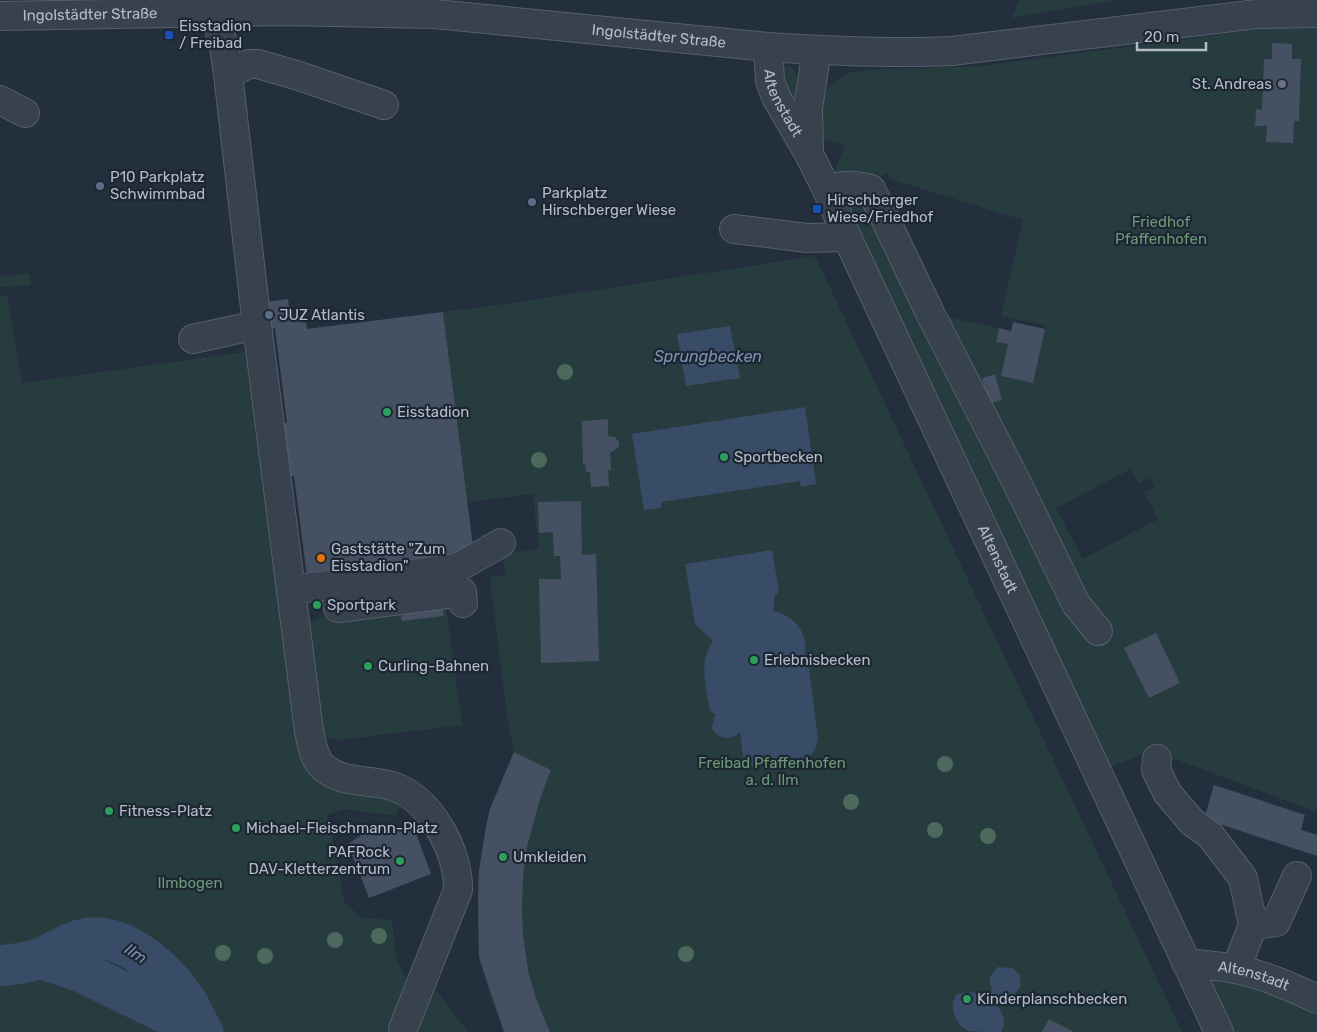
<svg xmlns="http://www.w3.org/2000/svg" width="1317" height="1032" font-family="Rubik,sans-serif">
  <rect width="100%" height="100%" fill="#242f3e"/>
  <path fill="#263c3f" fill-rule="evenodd" d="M1019 0H1120L1012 18Z
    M1317 26V812L1151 750 1097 773 827 190 845 145 822 138 823 102 828 87 847 73 879 69 982 66 1268 28ZM1264 59H1272L1293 143 1267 142V126H1255L1256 110H1262ZM887 173 890 179 1023 220 1001 316 1046 325 1033 383 1001 376 1008 344 996 341 999 328 946 317 878 178ZM995 374 1002 400 989 404 982 377ZM1131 469 1139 483 1149 478 1154 487 1144 493 1158 519 1083 559 1056 508Z
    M788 66C800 71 799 87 800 99L786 94 782 77 784 68Z
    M815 256 1182 1032H504C493 1005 481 974 478 945L479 871 486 826 490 809 514 752 507 715 490 577 505 575 503 554 539 549 533 494 467 502 443 312 512 303Z
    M0 271 1 277 29 273 31 285 0 287Z
    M7 295 22 383 245 352 295 719 316 777 321 783 356 790 402 803 395 816 344 809 327 815 334 844 344 902 362 918 392 920 396 957 409 984 430 988 439 994 468 1032H0V296Z
    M446 605 462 725 340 740 322 736 307 624 319 617 400 606 402 621 444 616 443 606Z
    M1203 973 1317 1003V1032H1232Z"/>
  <path fill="#394c67" d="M730 326 740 378 686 386 677 334Z
    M805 407 816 484 801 487 800 481 661 502V508L644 510 632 434Z
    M772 550 779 591 778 593 775 595 773 611C798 616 812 639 803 663L807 664 809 669 818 738C816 752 808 763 792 761 786 761 780 758 773 759 759 761 759 772 744 763L740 732C730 741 719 740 712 728L714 717 716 715 710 710C706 686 698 662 713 641L695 624 685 564Z
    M998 967 1012 968 1020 975V987L1014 995H999L995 1002C1002 1012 1008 1021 1001 1032 992 1032 977 1032 969 1031 955 1026 948 1005 957 994L974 992 982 1001 987 1000 992 989C987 980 991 974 998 967Z"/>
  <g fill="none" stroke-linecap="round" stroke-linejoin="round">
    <path stroke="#394c67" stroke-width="41" d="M40 958 82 972 202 1031
      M0 966C14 964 29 963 41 958 55 952 66 944 80 940 118 928 162 967 182 995 191 1006 195 1020 203 1032"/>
  </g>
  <path fill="#455162" d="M1272 43 1292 44V59H1301L1299 121H1294L1293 143 1266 142 1267 126H1255L1256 109 1262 110 1264 59H1272Z
    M288 299 290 314 305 312 307 329 443 312 474 554 307 576 294 476 286 477 279 424 287 423 275 328 268 329 265 302Z
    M1013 322 1045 329 1033 383 1001 376 1008 344 996 342 999 328 1011 331Z
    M995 374 1002 400 989 404 982 378Z
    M608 419V436L615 437 619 442V447L610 453 611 470H608L609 486 591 487 590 472H586L585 464H583L582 421Z
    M581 501 582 555 596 554 599 661 541 663 539 579H561L560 556H554L553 532 539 533 538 502Z
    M442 603 444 616 402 621 400 609Z
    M1156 633 1180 683 1149 698 1124 648Z
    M514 752 551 770 540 799 527 847 523 877 522 908 523 936 529 975 537 1001 550 1032H504L479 957 478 899 479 871 486 826 490 809Z
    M1214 785 1305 815 1301 830 1317 835V856L1204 819Z
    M412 822 431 874 369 898 348 844 373 827 376 836Z
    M1049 1019 1074 1032H1042Z"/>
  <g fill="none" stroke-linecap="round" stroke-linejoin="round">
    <defs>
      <g id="minor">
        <path d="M215 12 224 48 228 74 257 325 309 731C312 743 313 758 323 767 342 784 369 779 392 786 430 798 459 851 458 890L403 1029"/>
        <path id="s1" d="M0 16 281 11 435 14 768 47C829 51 890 54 952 51L1257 14 1317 13"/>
        <path id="s2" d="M768 47 770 81 776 97 809 154 827 190 847 237 1219 1032"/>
        <path d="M228 74 249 64H258L299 76 384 105"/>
        <path d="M0 100 25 113"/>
        <path d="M809 150 808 108 817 50"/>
        <path d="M827 190C843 184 855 185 871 189L930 313 1017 483 1076 604 1098 631"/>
        <path d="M734 229 807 238 847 237"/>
        <path d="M193 339 257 325"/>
        <path d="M335 584 338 608 462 592 463 603"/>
        <path d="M291 590 457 568 501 543"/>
        <path d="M1157 759 1156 770 1168 794 1192 822 1210 835 1243 878 1253 925 1236 969"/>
        <path d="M1253 925 1276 922 1297 876"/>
        <path id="s3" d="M1186 963C1203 965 1220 966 1236 969 1265 975 1291 987 1317 999"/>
      </g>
    </defs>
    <use href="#minor" stroke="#565f6c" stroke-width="30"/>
    <use href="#minor" stroke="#38414e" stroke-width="28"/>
  </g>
  <g fill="#4b6a5d">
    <circle cx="565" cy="372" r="8"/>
    <circle cx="539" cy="460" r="8"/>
    <circle cx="945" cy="764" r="8"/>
    <circle cx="851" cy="802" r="8"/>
    <circle cx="935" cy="830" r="8"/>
    <circle cx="988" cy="836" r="8"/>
    <circle cx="379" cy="936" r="8"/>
    <circle cx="335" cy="940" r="8"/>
    <circle cx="223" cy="953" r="8"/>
    <circle cx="686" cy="954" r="8"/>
    <circle cx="265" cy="956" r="8"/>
  </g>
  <g fill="#1a4fb4" stroke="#1d2633" stroke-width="2">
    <rect x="164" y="30" width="10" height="10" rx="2.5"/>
    <rect x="812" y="204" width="10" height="10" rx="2.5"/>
  </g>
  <circle fill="#6b7280" stroke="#1d2633" stroke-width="2" cx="1282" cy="84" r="5"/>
  <g fill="#5c6f8a" stroke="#1d2633" stroke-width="2">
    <circle cx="100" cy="186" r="5"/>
    <circle cx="532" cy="202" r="5"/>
    <circle cx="269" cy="315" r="5"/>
  </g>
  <g fill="#2e9e5b" stroke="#1d2633" stroke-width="2">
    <circle cx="387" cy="412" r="5"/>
    <circle cx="724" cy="457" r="5"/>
    <circle cx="317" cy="605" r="5"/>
    <circle cx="754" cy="660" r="5"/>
    <circle cx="368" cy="666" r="5"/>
    <circle cx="109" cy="811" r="5"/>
    <circle cx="236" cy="828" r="5"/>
    <circle cx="503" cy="857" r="5"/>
    <circle cx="400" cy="861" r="5"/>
    <circle cx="967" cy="999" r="5"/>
  </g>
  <circle fill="#e8710a" stroke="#1d2633" stroke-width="2" cx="321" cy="558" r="5"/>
  <g text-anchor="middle" stroke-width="4.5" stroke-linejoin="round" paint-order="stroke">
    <g font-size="15" fill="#b4bcc9" stroke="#1d2633">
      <text dy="5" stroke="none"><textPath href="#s1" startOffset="90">Ingolstädter Straße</textPath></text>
      <text dy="5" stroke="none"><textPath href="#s1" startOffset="660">Ingolstädter Straße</textPath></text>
      <text dy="5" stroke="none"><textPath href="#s2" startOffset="59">Altenstadt</textPath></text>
      <text dy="5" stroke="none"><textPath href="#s2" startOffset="564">Altenstadt</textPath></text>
      <text dy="5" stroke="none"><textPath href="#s3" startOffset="69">Altenstadt</textPath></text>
    </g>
    <g font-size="15" fill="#b4bcc9" stroke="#1d2633" text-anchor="start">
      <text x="179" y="31">Eisstadion<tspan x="179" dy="17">/ Freibad</tspan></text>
      <text x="1272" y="89" text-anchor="end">St. Andreas</text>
      <text x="110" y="182">P10 Parkplatz<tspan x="110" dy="17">Schwimmbad</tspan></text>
      <text x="542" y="198">Parkplatz<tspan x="542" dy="17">Hirschberger Wiese</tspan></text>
      <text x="827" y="205">Hirschberger<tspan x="827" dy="17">Wiese/Friedhof</tspan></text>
      <text x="279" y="320">JUZ Atlantis</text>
      <text x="397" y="417">Eisstadion</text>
      <text x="734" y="462">Sportbecken</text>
      <text x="331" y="554">Gaststätte "Zum<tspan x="331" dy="17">Eisstadion"</tspan></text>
      <text x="327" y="610">Sportpark</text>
      <text x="764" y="665">Erlebnisbecken</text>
      <text x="378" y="671">Curling-Bahnen</text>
      <text x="119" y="816">Fitness-Platz</text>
      <text x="246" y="833">Michael-Fleischmann-Platz</text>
      <text x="390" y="857" text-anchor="end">PAFRock<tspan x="390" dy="17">DAV-Kletterzentrum</tspan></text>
      <text x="513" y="862">Umkleiden</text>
      <text x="977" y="1004">Kinderplanschbecken</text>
    </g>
    <g font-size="15" fill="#6b9a76" stroke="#1d2633">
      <text x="1161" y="227">Friedhof<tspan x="1161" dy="17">Pfaffenhofen</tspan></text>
      <text x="772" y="768">Freibad Pfaffenhofen<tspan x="772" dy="17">a. d. Ilm</tspan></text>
      <text x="190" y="888">Ilmbogen</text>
    </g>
    <g font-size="16" font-style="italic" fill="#7c92b1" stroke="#1d2633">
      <text x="708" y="362">Sprungbecken</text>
      <text transform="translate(136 953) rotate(33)" y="6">Ilm</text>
    </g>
  </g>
  <path d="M1137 42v8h69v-8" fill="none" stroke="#b4bcc9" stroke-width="2.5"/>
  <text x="1144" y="42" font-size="15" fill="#b4bcc9" stroke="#1d2633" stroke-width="4" paint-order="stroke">20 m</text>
</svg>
